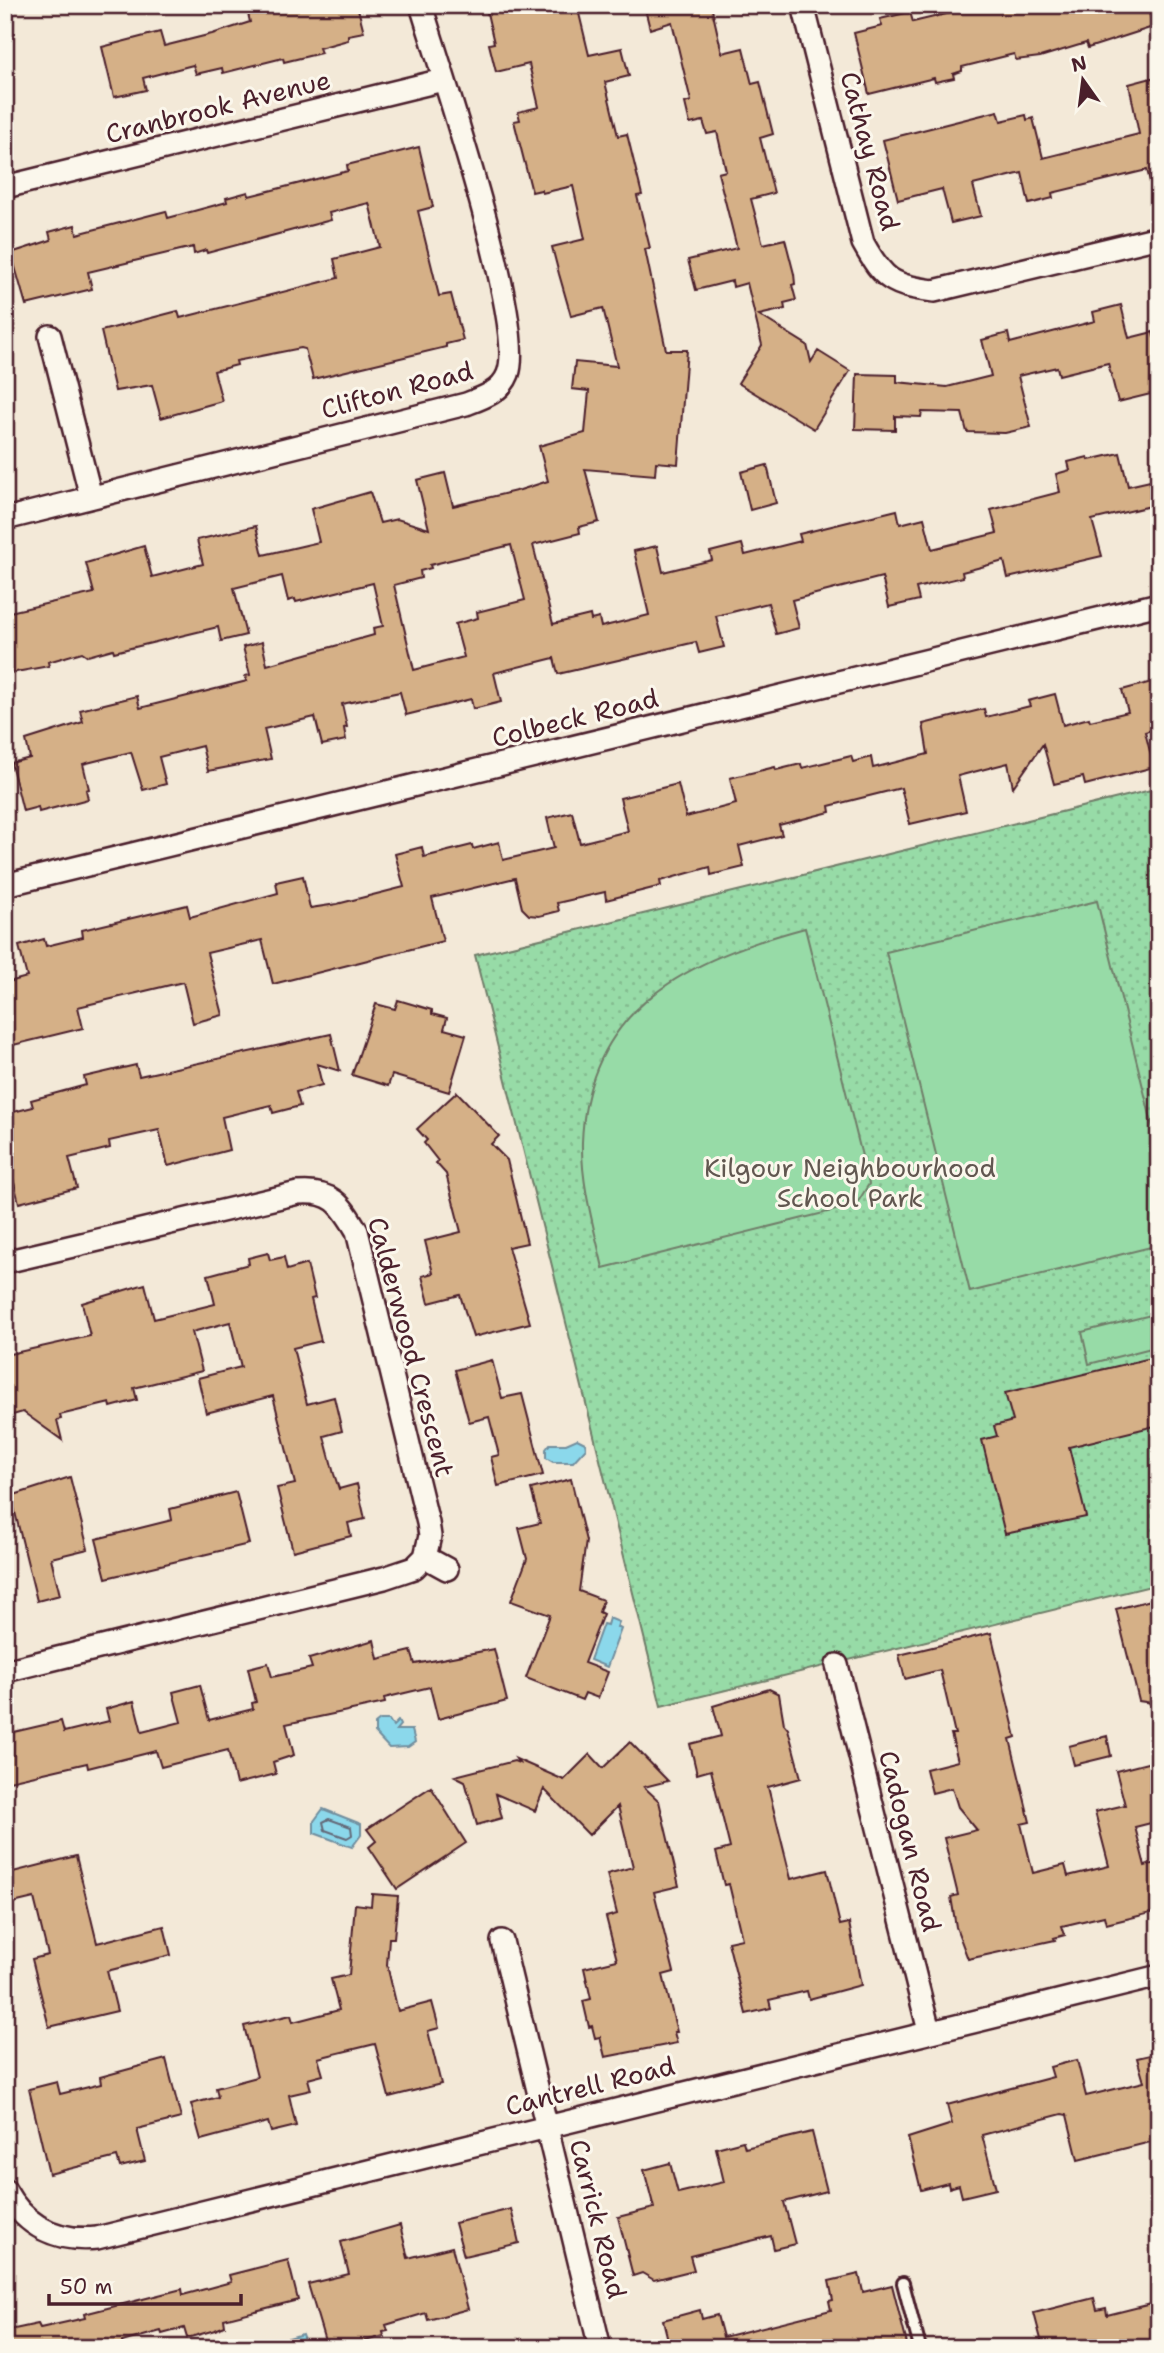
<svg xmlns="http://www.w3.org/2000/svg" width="1164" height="2353" font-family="'Shantell Sans',sans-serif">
  <defs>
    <pattern id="park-dots" width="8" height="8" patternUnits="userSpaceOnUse" patternTransform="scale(1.75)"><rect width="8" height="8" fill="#97dba7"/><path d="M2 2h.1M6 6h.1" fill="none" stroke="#84bc90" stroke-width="1.8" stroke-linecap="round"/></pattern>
  </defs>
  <rect width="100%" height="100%" fill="#f3e9d8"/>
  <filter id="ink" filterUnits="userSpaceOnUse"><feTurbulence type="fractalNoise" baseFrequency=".0143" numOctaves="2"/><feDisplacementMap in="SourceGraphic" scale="14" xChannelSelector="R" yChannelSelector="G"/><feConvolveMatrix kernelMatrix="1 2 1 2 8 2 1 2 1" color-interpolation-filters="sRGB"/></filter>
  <g filter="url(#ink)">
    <path fill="url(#park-dots)" stroke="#707d69" stroke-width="2" d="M1159 788V1584L661 1706 475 955Z"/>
    <path fill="#97dba7" stroke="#707d69" stroke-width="2" d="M1097 901 1159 1152V1245L970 1292 886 952Z
      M805 928 869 1184 856 1205 603 1268C594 1228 581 1184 582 1142 587 1006 690 959 805 928Z
      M1159 1313V1346L1089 1364 1082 1332Z"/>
    <path fill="#8bd8eb" stroke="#718e9e" stroke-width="2" d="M577 1439 585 1443 586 1448 573 1462H553L546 1458V1449L550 1444H566Z
      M609 1618 619 1622 617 1627 621 1629 607 1667 590 1660 603 1624 607 1625Z
      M380 1720H389L393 1726 398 1721 400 1725 396 1730H412L415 1742 408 1747 389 1748 375 1733V1724Z
      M323 1809 361 1824V1835L352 1847 314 1833V1821Z
      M302 2334 307 2348H263V2346Z"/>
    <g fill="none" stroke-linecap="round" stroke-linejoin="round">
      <path stroke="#646978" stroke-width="2" d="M329 1819 351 1827 352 1835 347 1838 325 1830 323 1822Z"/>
    </g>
    <path fill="#d5b087" stroke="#4a1f2b" stroke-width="2" fill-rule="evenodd" d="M246 5H357L364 32 348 35V40L319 48 321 53 284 62 283 58 223 73 222 68 196 74 193 65 143 78 146 90 114 97 102 47 160 32 164 46 212 34 250 22Z
      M519 5H577L589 55 622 48 629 76 605 82 618 136 627 134 642 195 637 196 650 248 645 249 666 350H687L678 464 656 462 655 475 585 469 599 522 579 527 580 533 533 545 553 624 590 615 591 620 599 618 601 627 649 615 634 551 657 546 663 572 712 560 710 552 742 544 745 555 801 541 799 534 897 510 900 524 924 518 932 549 997 533 991 510 1060 492 1056 474 1070 470 1068 462 1088 457 1089 460 1120 453 1128 486 1159 479V504L1092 520 1102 556 1008 578 1004 561 962 572 963 577 916 588 919 600 889 607 882 577 792 600 799 628 776 634 768 603 716 616 724 647 699 653 696 642 558 674 554 658 494 673 501 702 473 709 471 699 406 715 400 692 342 704 347 727 344 728 346 740 322 745 315 717 264 729 271 759 208 771 202 746 159 757 166 784 143 790 131 752 83 764 89 789 86 790 88 799 39 812 38 807 23 811 11 763 30 758 26 740 83 722 80 710 137 696 140 708 247 681 245 676 250 675 243 647 262 642 267 665 374 635 373 628 383 626 373 583 296 602 295 599 288 601 282 576 234 588 246 635 221 641 218 627 114 652 113 649 88 656 82 652 48 662 49 666 5 674V613L94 593 86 563 144 546 152 577 203 564 197 540 256 526 263 555 319 542 311 509 370 492 380 523 397 519 429 529 417 480 445 473 453 506 520 490 548 481 539 446 585 433 589 391 572 389 575 362 617 366 603 308 571 316 559 274 552 247 585 239 573 186 542 193 541 190 532 192 514 121 520 120 518 112 539 107 529 64 496 72 489 44 494 43 487 13ZM511 545 525 600 477 612 478 618 455 624 464 657 414 670 394 585 421 578 420 571 431 568 430 565Z
      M644 5H711L722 53 743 48 752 84 760 82 773 134 760 138 774 193 751 199 763 244 785 239 794 274 795 284 792 285 796 300 784 303 785 309 759 315 807 345 811 362 818 351 850 371 814 429 738 383 762 345 747 283 733 287 732 281 696 290 688 260 737 248 718 173 726 171 717 132 707 134 703 121 690 124 685 103 691 101 672 22 650 29Z
      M954 5H981L982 11 1006 5H1147L1153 27 1088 48 1086 43 1040 57 1016 60 1014 54 962 67V71L953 74 954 78 935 82 934 78 869 94 854 33 882 26 880 19 910 12 913 22 955 12Z
      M1159 76V184L1151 185 1147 170 1052 193 1053 198 1029 204 1022 173 973 185 981 216 951 223 942 189 898 200 883 140 998 111 1001 121 1026 115 1027 120 1033 118 1043 158 1139 134 1129 84Z
      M419 147 433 207 418 211 439 296 451 294 463 340 446 344V347L313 379 305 349 301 348 236 361 237 365 214 371 222 401 161 418 152 385 115 391 101 331 178 311 180 318 338 278 334 259 380 247 369 203 329 213 331 220 207 253 206 250 194 254 193 247 88 272 92 289 26 305 11 253 51 240 49 232 75 225 77 234 166 211 168 218 227 202 226 198 248 192 249 196 348 171 347 165Z
      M1121 305 1129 338 1153 332 1154 337 1159 336V392L1118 402 1108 363 1059 375 1057 367 1018 376 1031 427 1005 433 967 432 962 413 922 412 921 417 895 416V430L855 429 857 374 897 375V382L947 387 991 376 982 340 1008 333 1010 343 1095 321 1093 312Z
      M767 465 776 503 750 510 741 472Z
      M1159 680V728L1145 732 1154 767 1085 785 1083 777 1054 784 1043 744 1013 787 1008 763 958 776 966 811 910 824 901 788 829 806 830 812 779 825 782 835 739 846 744 867 711 875 710 867 660 881 661 886 606 900 605 892 557 903 559 911 539 916 529 915 522 908 515 878 432 898 443 941 273 984 262 940 207 953 223 1015 193 1023 183 982 78 1007 83 1028 5 1047V983L27 977 19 946 44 939 46 946 83 937 82 930 187 905 190 917 278 893 276 882 303 876 310 908 337 904 404 887 395 854 422 847 424 857 472 845 473 849 499 842 503 860 554 848 547 818 572 812 580 843 628 831 620 798 678 784 686 817 736 804 730 778 775 767 776 770 801 764 802 768 851 756 853 762 871 757 873 768 928 754 923 724 984 709 986 717 1030 706 1028 701 1055 694 1063 725 1089 718 1090 721 1128 712 1122 690Z
      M398 1000 432 1010V1014L447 1018 444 1029 466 1035 449 1092 392 1075 388 1086 352 1075 376 1004 395 1009Z
      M331 1034 340 1071 317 1064 322 1085 296 1092 300 1106 273 1113 271 1105 222 1117 229 1150 168 1166 159 1130 109 1141 110 1148 69 1158 77 1188 19 1203 10 1166 5 1168V1114L33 1107 31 1100 86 1085 84 1077 136 1065 139 1076Z
      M457 1092 499 1136 491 1144 507 1160 527 1243 508 1247 530 1323 473 1337 460 1295 429 1303 422 1276 433 1273 425 1241 461 1232 446 1174 436 1163 438 1161 424 1143 427 1140 417 1129Z
      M268 1253 270 1260 284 1257 287 1270 307 1264 315 1298 311 1299 321 1341 293 1348 307 1404 334 1397 342 1431 324 1436 334 1474 339 1489 357 1484 365 1519 348 1523 351 1536 293 1551 277 1488 295 1484 273 1396 206 1413 198 1378 241 1367 230 1322 192 1332 202 1371 134 1388 137 1400 111 1407 110 1403 60 1415 61 1419 57 1420 62 1440 23 1412 9 1416 5 1404V1355L90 1336 82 1303 145 1284 154 1319 215 1304 208 1275 249 1264 248 1258Z
      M1159 1356V1425L1069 1447 1086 1517 1005 1534 982 1440 997 1436 994 1426 1013 1421 1005 1393Z
      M492 1360 502 1398 522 1394 543 1475 498 1486 491 1457 499 1455 489 1417 469 1422 455 1370Z
      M70 1477 88 1549 51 1558 60 1595 37 1601 11 1496Z
      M571 1479 586 1541 579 1591 603 1600 599 1612 603 1614 584 1663 608 1672 598 1698 585 1693 582 1700 526 1678 550 1615 511 1601 527 1559 519 1528 540 1523 531 1489Z
      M236 1492 249 1544 106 1578 96 1539 172 1520 170 1509Z
      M1151 1600 1159 1632V1704L1139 1701 1116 1609Z
      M991 1633 1016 1737 1010 1739 1030 1822 1021 1824 1033 1873 1065 1865 1068 1876 1109 1866 1095 1812 1125 1805 1116 1771 1159 1760V1821L1135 1827 1145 1866 1156 1863 1159 1911 1106 1924 1104 1916 1062 1926 1065 1935 1054 1938 1055 1940 968 1959 956 1927 951 1897 958 1895 944 1838 977 1830 958 1807 952 1788 932 1793 926 1769 958 1761 951 1734H955L940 1670 905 1679 899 1655Z
      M374 1640 378 1659 411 1651 415 1664 494 1649 507 1701 438 1719 430 1687 384 1698 385 1703 286 1724 294 1755 273 1762 276 1774 236 1784 228 1750 161 1767 156 1751 88 1768 87 1763 5 1782V1734L61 1721 64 1732 109 1721 106 1709 134 1701 142 1732 181 1722 173 1692 200 1685 209 1720 253 1709 252 1703 256 1702 248 1668 268 1663 272 1677 312 1668 309 1659Z
      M769 1689 779 1694 784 1724 788 1729 801 1778 768 1787 791 1879 827 1870 840 1925 849 1923 861 1985 809 1999 807 1991 769 2000 771 2008 746 2014 728 1942 742 1939 729 1884 724 1885 716 1852 730 1848 711 1770 697 1774 690 1744 721 1736 713 1706Z
      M1107 1736 1111 1756 1074 1765 1069 1746Z
      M630 1742 668 1781 644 1787 659 1801 679 1886 654 1892 674 1972 663 1975 677 2032H674L677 2043 605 2057 600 2037 595 2038 592 2026 589 2027 583 2001 591 1999 584 1968 617 1960 606 1917 617 1914 607 1874 633 1867 618 1806 589 1835 544 1789 535 1811 496 1794 502 1818 477 1825 465 1781 455 1776 514 1761 519 1763 516 1759 564 1780 590 1754 603 1768Z
      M431 1787 466 1843 397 1889 369 1847 376 1841 367 1829Z
      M76 1856 97 1943 164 1926 171 1955 107 1971 117 2011 49 2027 32 1959 48 1955 34 1898 5 1905V1874Z
      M372 1894 398 1896 394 1938H389L387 1965 398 2011 432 2002 439 2028 428 2031 441 2084 389 2097 375 2044 318 2058 323 2075 308 2079 311 2090 289 2095 296 2126 271 2132 268 2122 201 2140 191 2104 218 2097 216 2088 257 2077 244 2026 291 2015 293 2022 339 2010 331 1979 349 1975 355 1904 371 1906Z
      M1159 2053V2140L1078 2160 1067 2115 1062 2114 982 2135 996 2189 962 2197 959 2185 949 2188 948 2183 921 2190 908 2138 952 2124 947 2105 1053 2077 1050 2067 1077 2060 1086 2096 1144 2082 1137 2058Z
      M166 2059 181 2118 137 2129 145 2161 120 2167 117 2157 49 2174 29 2089 57 2082 60 2094 101 2084 100 2077Z
      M812 2132 827 2191 784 2202 795 2244 774 2249 771 2236 690 2256 694 2270 654 2280 642 2273 633 2276 618 2217 654 2208 644 2170 670 2163 678 2193 724 2182 716 2148 743 2141 745 2148Z
      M511 2209 519 2243 464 2256 455 2223Z
      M400 2225 408 2258 452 2247 468 2309 428 2320 426 2313 386 2325 388 2331 383 2332 384 2336 365 2341 366 2345 327 2348 308 2284 349 2274 341 2242Z
      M288 2260 298 2300 224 2319 225 2326 215 2330 187 2338 184 2328 162 2334 161 2331 122 2342 123 2348H5V2331L38 2324 40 2328 85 2318 84 2314 182 2289 183 2295 231 2282 229 2275Z
      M859 2274 863 2292 892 2285 908 2348H670L663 2320 700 2310 702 2319 717 2315 723 2337 831 2310 829 2301 833 2300 829 2281Z
      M1094 2298 1097 2310 1106 2308 1107 2315 1159 2302V2348H1068L1067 2341 1043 2347 1034 2313Z"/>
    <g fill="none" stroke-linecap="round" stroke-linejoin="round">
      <defs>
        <path id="lane" d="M903 2283 920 2348"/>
        <path id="street" d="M803 5 863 243C884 281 892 285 934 291L1159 237
          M5 187 443 80
          M50 336 91 497
          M5 519 466 404C482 398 501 392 508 374 527 325 440 68 421 5
          M5 885 1159 604
          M5 1262 298 1193C332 1190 341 1204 357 1231L428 1523 430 1536 425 1557 447 1569
          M837 1665 929 2031
          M5 1671 384 1578 414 1568 425 1557
          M502 1941 600 2348
          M5 2190C25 2226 56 2242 97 2238L1159 1976"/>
      </defs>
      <use href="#lane" stroke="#4a1f2b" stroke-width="16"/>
      <use href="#street" stroke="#4a1f2b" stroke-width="26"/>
      <use href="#lane" stroke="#fbf7ec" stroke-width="10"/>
      <use href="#street" stroke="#fbf7ec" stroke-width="21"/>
    </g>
  </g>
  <g text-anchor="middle" stroke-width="6" stroke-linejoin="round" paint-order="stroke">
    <g font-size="26" fill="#4a1f2b" stroke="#fbf7ec">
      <text transform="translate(218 107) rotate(-14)" y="9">Cranbrook Avenue</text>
      <text transform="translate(870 151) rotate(75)" y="9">Cathay Road</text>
      <text transform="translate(397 390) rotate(-15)" y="9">Clifton Road</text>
      <text transform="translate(575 718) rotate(-14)" y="9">Colbeck Road</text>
      <text transform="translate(411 1347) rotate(75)" y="9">Calderwood Crescent</text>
      <text transform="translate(910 1841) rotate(76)" y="9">Cadogan Road</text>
      <text transform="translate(590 2086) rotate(-14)" y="9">Cantrell Road</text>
      <text transform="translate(598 2219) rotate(76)" y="9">Carrick Road</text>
    </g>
    <g font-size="26" fill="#615750" stroke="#fbf7ec">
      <text x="850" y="1177">Kilgour Neighbourhood<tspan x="850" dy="30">School Park</tspan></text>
    </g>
  </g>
  <rect width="1164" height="2353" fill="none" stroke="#fbf7ec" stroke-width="28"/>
  <rect x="14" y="14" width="1136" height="2325" fill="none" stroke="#4a1f2b" stroke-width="2.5" filter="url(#ink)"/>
  <g transform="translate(1083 80) rotate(346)" stroke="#fbf7ec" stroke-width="5" paint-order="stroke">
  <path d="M0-5L12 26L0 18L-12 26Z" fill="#4a1f2b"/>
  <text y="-10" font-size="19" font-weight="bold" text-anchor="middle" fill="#4a1f2b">N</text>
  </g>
  <path d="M49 2294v10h192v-10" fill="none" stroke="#4a1f2b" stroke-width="3.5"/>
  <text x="60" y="2294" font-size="21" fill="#4a1f2b" stroke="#fbf7ec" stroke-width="5" paint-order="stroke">50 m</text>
</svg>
